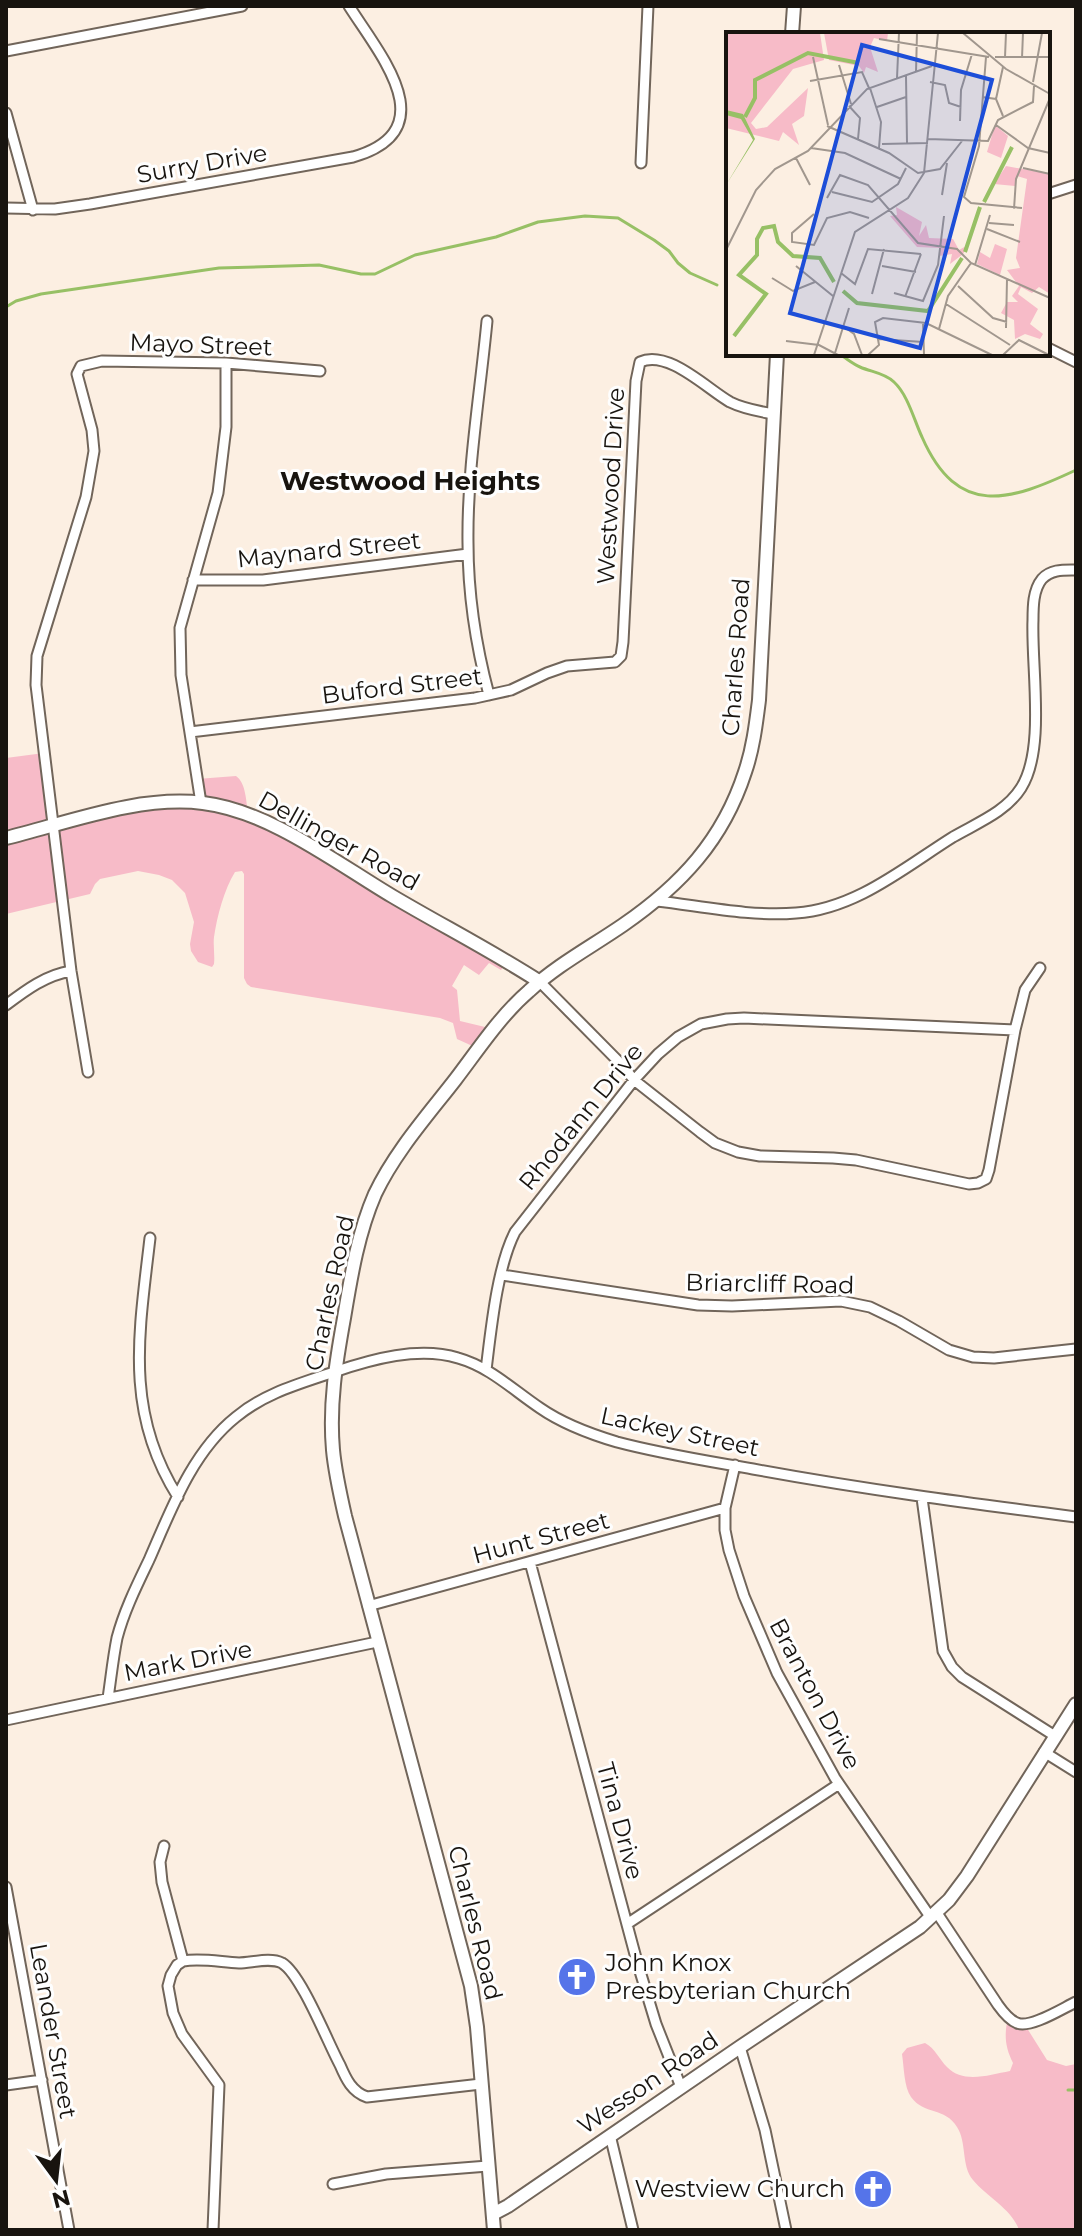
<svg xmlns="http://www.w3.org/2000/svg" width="1082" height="2236" font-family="Montserrat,sans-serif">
  <rect width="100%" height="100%" fill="#fcefe2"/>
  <path fill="#f7bbc8" d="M44 753 52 826 119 809 201 803 197 779 236 776C246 783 246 801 248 813L507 961 501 970 489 963 479 975 464 965 452 986 457 990 460 1021 485 1027 490 1025 479 1049 457 1039 453 1023 440 1018 251 987 247 984 244 978V874L242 871 235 872C224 890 217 916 214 937 213 946 215 955 214 964L212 967 198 962 191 951 190 944 194 922 185 893 172 880 159 875 138 871 100 879 95 884 90 894 6 914V758Z
    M1008 2018 1025 2025 1047 2060 1066 2066 1076 2064V2230H1019C1012 2209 987 2197 973 2180 961 2166 967 2142 957 2127 945 2107 924 2115 911 2097 904 2087 904 2067 902 2054L907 2048 925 2043C935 2048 939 2059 947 2067 963 2084 989 2075 1010 2071L1013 2063C1005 2047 1004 2035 1008 2018Z"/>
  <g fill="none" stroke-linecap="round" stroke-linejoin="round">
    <path stroke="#97c065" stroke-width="3" d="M6 307 16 301 41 294 219 268 319 265 361 274H375L415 255 496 237 538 222 585 216 618 218 654 240 669 251 678 263 690 273 717 285
      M839 354C846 358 853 364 860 367 871 372 885 373 894 382 908 395 914 420 922 437 958 519 1010 501 1076 470
      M1068 2090H1076"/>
    <defs>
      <path id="street" d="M6 51 242 6
        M6 113 33 210
        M641 163 648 6
        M1048 194 1076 185
        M6 208 55 209 90 204 353 157C446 130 380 55 349 6
        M487 321C480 395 467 469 468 543 468 594 476 646 489 695
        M1048 348 1076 362
        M193 580H263L468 554
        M190 732 475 698 511 690 547 673 567 666 615 662 621 656 623 642 636 381 640 362C668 349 707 389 730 402 744 409 758 411 773 414
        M201 803 181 675 180 628 218 493 226 427V363
        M657 901C701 906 752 917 796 913 856 909 905 867 953 837 977 823 1006 812 1021 788 1046 749 1031 667 1033 620 1033 607 1033 590 1042 579 1051 569 1064 570 1076 570
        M540 982 623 1066 634 1080 700 1132 715 1143 738 1152 760 1156 833 1158 856 1160 969 1184 978 1183 986 1179 989 1170 1015 1030 1025 990 1040 968
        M6 1005C26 990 46 975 71 971
        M88 1072 71 971 36 685 37 656 86 497 94 451 92 430 77 374 81 366 102 361 226 363 320 371
        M150 1238C139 1333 124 1412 178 1497
        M502 1275 698 1305 732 1306 841 1301 870 1307 899 1321 949 1350 973 1357 994 1358 1076 1349
        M486 1370C491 1330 497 1267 515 1232L634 1080 658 1054 678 1037 701 1024 727 1019 744 1018 1015 1030
        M735 1465 725 1508V1530L729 1550 744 1596 777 1673 835 1778 931 1918
        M922 1498 943 1651 952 1667 962 1677 1055 1736
        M530 1562 636 1958 656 2024 681 2087
        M368 1606 725 1508
        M108 1698C111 1678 113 1658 117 1638 124 1611 137 1585 149 1560 171 1510 192 1452 236 1417 265 1393 299 1384 334 1372 372 1359 419 1346 458 1358 490 1367 513 1390 540 1408 563 1424 590 1434 617 1442 662 1454 708 1461 753 1469 861 1489 968 1503 1076 1517
        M6 1720 377 1642
        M1044 1752 1076 1772
        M164 1846 160 1862 162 1882 183 1961
        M6 1887 69 2230
        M937 1913 998 2005C1003 2012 1009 2020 1017 2023 1030 2029 1063 2008 1076 2002
        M627 1924 839 1784
        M183 1961C201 1958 220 1962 239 1963 251 1963 270 1957 282 1963 301 1974 328 2043 340 2065 346 2079 352 2092 367 2097L481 2084
        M183 1961 177 1965 171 1975 168 1986 173 2013 182 2034 219 2085 213 2230
        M740 2047 765 2130 786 2230
        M6 2085 42 2080
        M610 2135 633 2230
        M333 2184 386 2174 488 2166"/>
      <path id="secondary" d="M792 34 794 6
        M6 838C67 823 139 795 203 803 269 811 335 862 392 896 441 925 492 951 540 982
        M493 2214 508 2206 740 2047 920 1927 949 1900 967 1876 1076 1704
        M494 2230 477 2027 471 1986 345 1516C340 1494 335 1472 333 1450 329 1405 336 1362 344 1318 351 1276 358 1233 375 1194 395 1152 427 1116 455 1080 478 1050 500 1016 529 991 557 965 591 947 623 925 681 885 723 840 745 772 753 749 756 724 759 700L777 354"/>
    </defs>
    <use href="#street" stroke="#71655a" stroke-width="13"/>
    <use href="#secondary" stroke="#71655a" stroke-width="16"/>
    <use href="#street" stroke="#fff" stroke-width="9"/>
    <use href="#secondary" stroke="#fff" stroke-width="12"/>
  </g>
  <defs>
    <symbol id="church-disc" viewBox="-11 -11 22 22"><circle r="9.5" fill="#5574e9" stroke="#fefefe"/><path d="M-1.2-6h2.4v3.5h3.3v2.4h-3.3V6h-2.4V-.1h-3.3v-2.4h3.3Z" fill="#fff"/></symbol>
  </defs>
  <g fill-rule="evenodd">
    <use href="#church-disc" x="555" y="1955" width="44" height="44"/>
    <use href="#church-disc" x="851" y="2167" width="44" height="44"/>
  </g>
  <g text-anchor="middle" stroke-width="6" stroke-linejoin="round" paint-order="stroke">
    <g font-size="24" fill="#18140f" stroke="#fefefe">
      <text transform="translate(202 164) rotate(-10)" y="8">Surry Drive</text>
      <text transform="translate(201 345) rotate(2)" y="8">Mayo Street</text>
      <text transform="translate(611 486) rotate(-87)" y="8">Westwood Drive</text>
      <text transform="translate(329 550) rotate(-6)" y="8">Maynard Street</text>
      <text transform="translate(736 657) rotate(-86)" y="8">Charles Road</text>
      <text transform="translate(402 686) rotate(-7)" y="8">Buford Street</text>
      <text transform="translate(339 841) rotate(29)" y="8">Dellinger Road</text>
      <text transform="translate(581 1117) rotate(-51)" y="8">Rhodann Drive</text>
      <text transform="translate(770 1284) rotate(1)" y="8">Briarcliff Road</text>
      <text transform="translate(330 1293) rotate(-78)" y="8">Charles Road</text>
      <text transform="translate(680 1432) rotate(12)" y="8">Lackey Street</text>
      <text transform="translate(541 1538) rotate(-15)" y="8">Hunt Street</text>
      <text transform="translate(188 1661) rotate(-11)" y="8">Mark Drive</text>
      <text transform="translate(815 1694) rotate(62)" y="8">Branton Drive</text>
      <text transform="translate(620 1821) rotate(75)" y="8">Tina Drive</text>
      <text transform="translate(475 1923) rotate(76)" y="8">Charles Road</text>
      <text transform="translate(53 2031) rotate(80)" y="8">Leander Street</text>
      <text transform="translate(648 2083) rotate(-34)" y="8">Wesson Road</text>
    </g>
    <g font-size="24" fill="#18140f" stroke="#fefefe" text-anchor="start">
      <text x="605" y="1971">John Knox<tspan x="605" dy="28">Presbyterian Church</tspan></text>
      <text x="845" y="2197" text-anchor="end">Westview Church</text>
    </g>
    <g font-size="26" font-weight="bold" fill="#18140f" stroke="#fefefe">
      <text x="410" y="490">Westwood Heights</text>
    </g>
  </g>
  <g transform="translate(726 32)">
    <rect width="324" height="324" fill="#fcefe2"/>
    <path d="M0 1H94L98 28 67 37 25 91 30 97 41 95 82 56 78 84 66 92 73 113 57 100 53 109 0 96ZM98 1H162L161 9 148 6 144 15 152 40 140 35 138 41 133 34 103 28ZM269 93 282 104 275 126 261 120ZM280 134 324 142V262L313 255 306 261 295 255 292 262 312 277 304 292 317 302 314 307 299 302 289 307 288 288 275 281 281 270H292L286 264 293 254 281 238 294 236 290 226 301 147 291 144 289 154 268 152ZM170 175 196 190 193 204 200 193 203 206 227 207 233 218 242 213 237 222 224 232 226 222 213 224 214 216 191 215 164 184 171 183ZM269 212 281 217 274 243 251 232 254 220 264 226Z" fill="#f7bbc8"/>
    <path d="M0 78 17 82 29 107 0 153 27 108 15 87 0 83Z" fill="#97c065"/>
    <path fill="none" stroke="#97c065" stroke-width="4" d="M19 85 29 66V48L82 21 133 31M258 170 286 115M239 220 254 175M117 259 131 271 202 279 236 226M8 304 40 262 13 243 31 223V207L37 196 48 194 52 210 67 224 94 226 108 250"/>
    <path fill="none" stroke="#a1978e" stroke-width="2" d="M237 1 280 37 324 62M153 7 263 25M87 25 102 93M260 25 253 114 238 165 245 171 296 176M269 25H324M279 25 280 1M296 26 297 1M113 33 125 72M190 40 191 1M180 44 181 111M171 46 173 1M84 49 136 40 143 56M204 50 219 53 223 71 235 75M307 50 316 1M144 56 155 90 153 116M256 65 270 67 277 84M270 67 277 35M123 74 134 86 132 107M151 75 180 65M234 89 235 58 246 22M270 93 302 116 324 121M101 94 163 121 192 141 214 137 236 109M202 107 262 109 272 88 307 70 308 54M156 112 202 111M85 116 119 121 175 147M70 126 84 153M297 136 324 142M106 160 146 170 172 152 180 136M216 163 221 131M101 166 114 143 142 153 192 211 231 217 245 231 324 266M288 177 290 147 324 66M88 182 66 201V210L88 213 101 186 124 180 143 186M263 191 288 193M261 197 294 210M0 218 30 158 49 137 82 119 141 57 206 34M249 233 264 183M70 234 107 264M156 234 190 240M115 241 129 252 142 217 195 222M46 246 67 259 89 250M232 254 267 286 281 290M168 261 197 269 212 233 218 184M146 262 158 217M179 265 195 222M220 272 284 313M197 290 198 323M117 294 128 302 136 323M280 296 281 247M213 297 222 264 245 231M153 307 197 310M60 309 93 313 112 323M109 321 123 276M88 323 129 200 182 166 198 141 212 1M142 323 153 313 149 290 157 286 200 291 266 323M277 323 293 308 323 323"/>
    <path fill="#1d4ed8" fill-opacity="0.15" stroke="#1d4ed8" stroke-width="4" d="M136 13 266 48 194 316 64 281Z"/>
    <rect width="324" height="324" fill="none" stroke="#18140f" stroke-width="4"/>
  </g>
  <rect width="1082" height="2236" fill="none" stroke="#18140f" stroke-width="16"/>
  <g transform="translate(56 2180) rotate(165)" stroke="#fefefe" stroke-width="6" paint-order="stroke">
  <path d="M0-6L14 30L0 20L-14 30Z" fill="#18140f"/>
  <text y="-12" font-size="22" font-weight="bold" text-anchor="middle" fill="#18140f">N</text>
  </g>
</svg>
